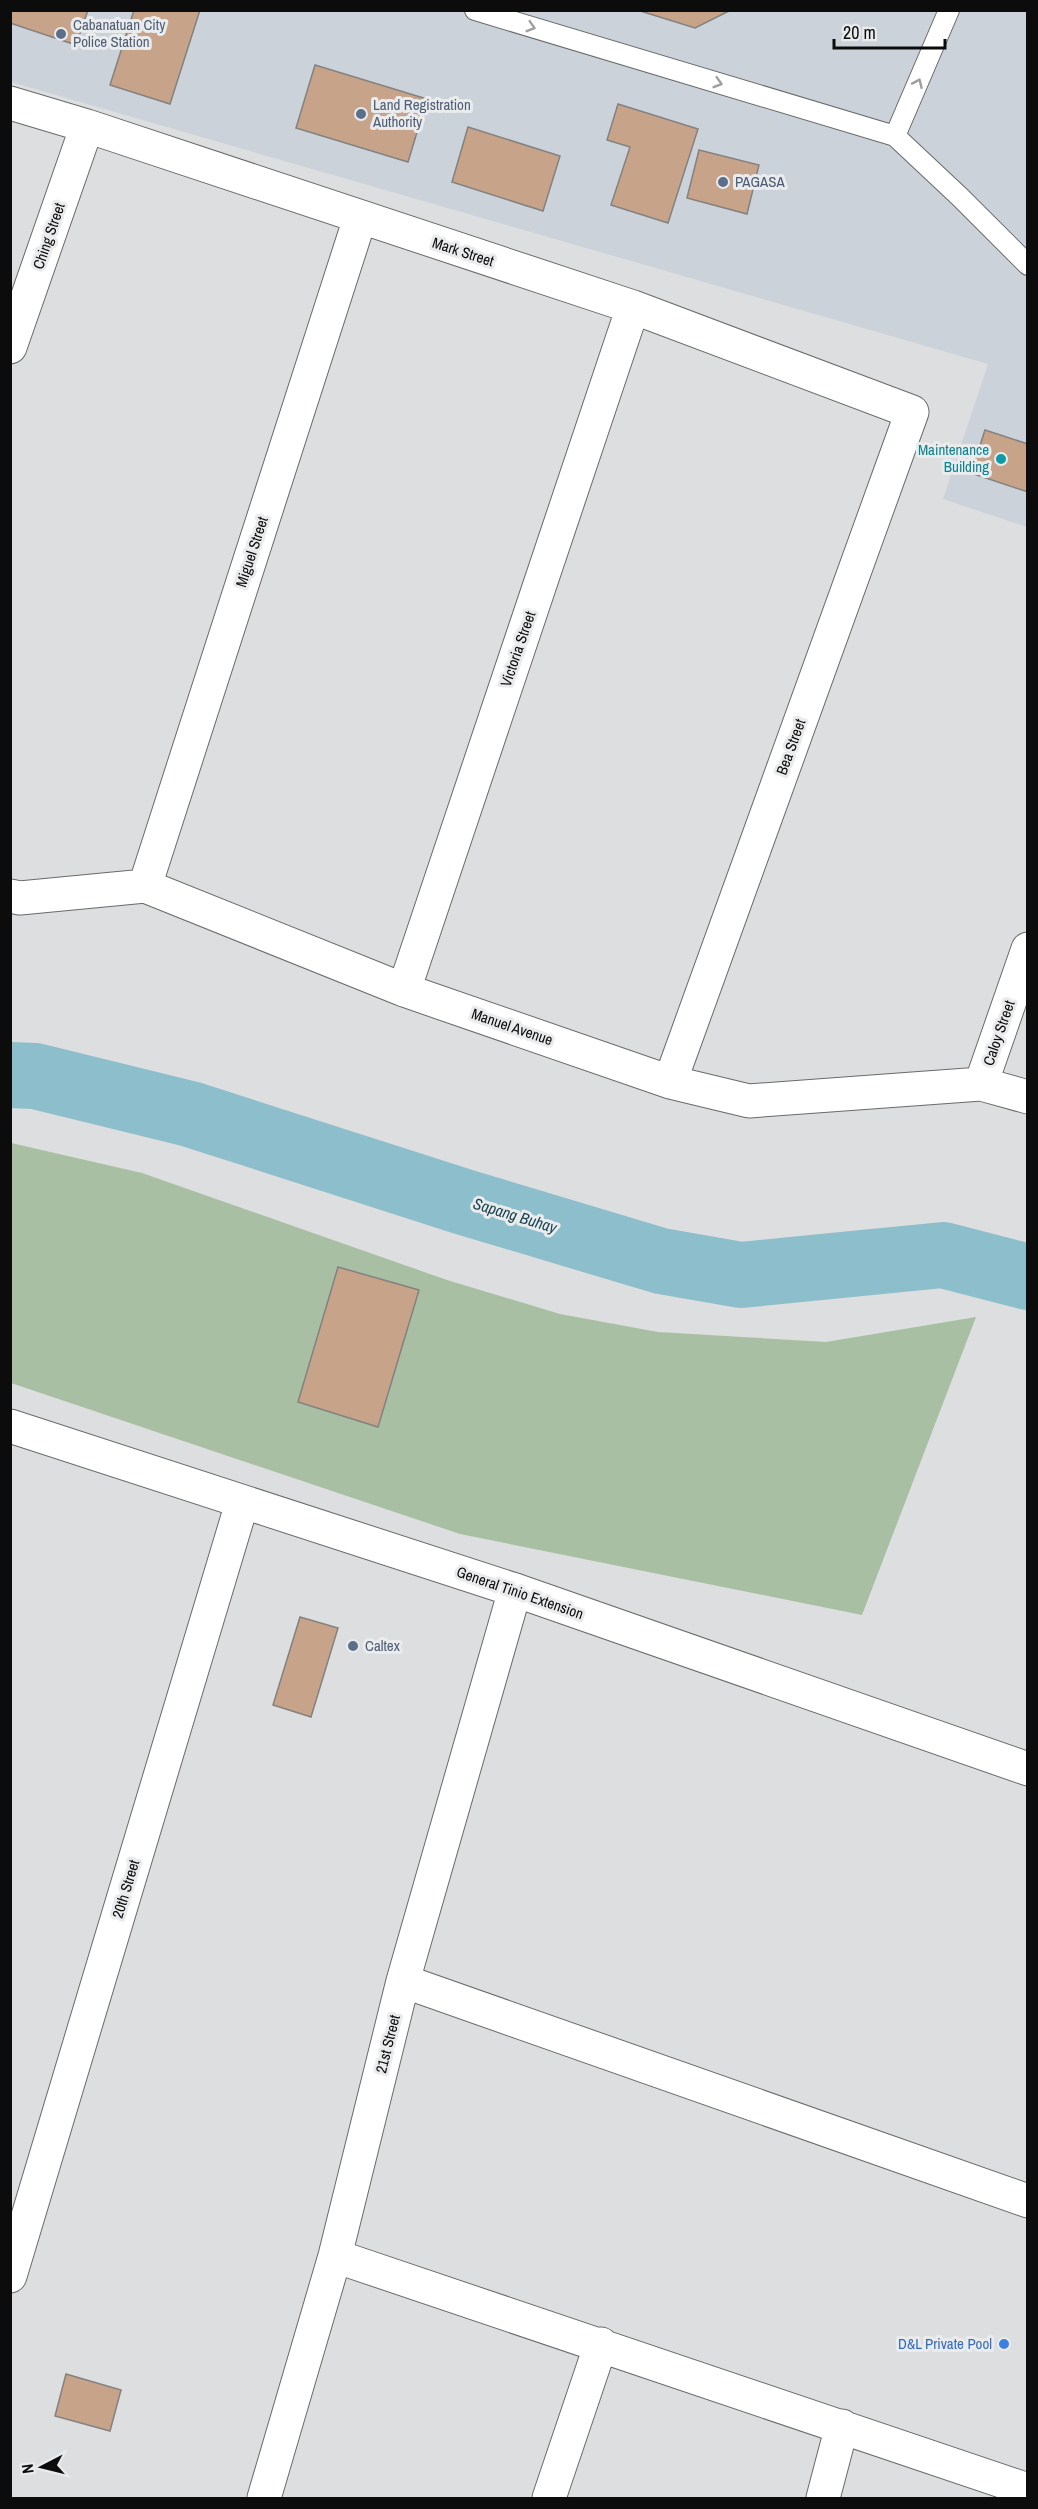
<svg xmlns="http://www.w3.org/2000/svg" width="1038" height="2509" font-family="'Archivo Narrow',sans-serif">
  <rect width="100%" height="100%" fill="#dddedf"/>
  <path fill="#cbd2d9" d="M10 11H1027V527L943 499 988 364 11 82Z"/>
  <path fill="#a8bfa4" d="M11 1143 142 1173 447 1280 560 1314 658 1332 826 1342 976 1317 862 1615 460 1534 11 1383Z"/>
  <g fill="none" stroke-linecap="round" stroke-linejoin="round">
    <path stroke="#8cbecc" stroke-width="66" d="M10 1075 35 1076 190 1114 464 1202 661 1261 741 1275 943 1255 1028 1277"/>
  </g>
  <path fill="#c7a489" stroke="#838281" stroke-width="1.5" d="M10 10H88L76 45 10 23Z
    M134 10H200L170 104 110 85Z
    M637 10H731L695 28Z
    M315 65 427 99 408 162 296 128Z
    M618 104 698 129 668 223 611 205 630 147 607 140Z
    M468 127 560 156 543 211 452 182Z
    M699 150 759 165 747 214 687 198Z
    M985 430 1028 444V492L971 473Z
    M338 1267 419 1290 378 1427 298 1402Z
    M300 1617 338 1628 311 1717 273 1705Z
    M66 2374 121 2390 110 2431 55 2416Z"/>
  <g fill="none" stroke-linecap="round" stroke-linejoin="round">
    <defs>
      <path id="service" d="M475 10 895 136 960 197 1028 265
        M895 136 949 10"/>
      <path id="minor" d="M10 103 87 126 633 307 912 412 670 1082
        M10 347 87 126
        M145 886 360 218
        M10 896 20 898 145 886 404 990 670 1082 749 1101 981 1084 1028 1097
        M404 990 633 307
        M981 1084 1028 949
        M403 1981 1028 2201
        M335 2256 1028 2490
        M10 2276 242 1503
        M264 2498 335 2256 403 1981 515 1590
        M549 2498 601 2344
        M823 2498 842 2426"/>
      <path id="tertiary" d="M10 1426 515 1590 1028 1769"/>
    </defs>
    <use href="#service" stroke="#696a6a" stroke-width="22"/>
    <use href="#minor" stroke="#696a6a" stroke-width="35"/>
    <use href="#tertiary" stroke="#696a6a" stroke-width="35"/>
    <use href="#service" stroke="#fff" stroke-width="20"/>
    <use href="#minor" stroke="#fff" stroke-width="33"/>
    <use href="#tertiary" stroke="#fff" stroke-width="33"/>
  </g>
  <defs><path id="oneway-chevron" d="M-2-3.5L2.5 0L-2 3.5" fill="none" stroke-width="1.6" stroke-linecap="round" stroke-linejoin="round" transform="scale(1.5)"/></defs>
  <g stroke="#9e9e9e">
    <use href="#oneway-chevron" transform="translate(531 27) rotate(17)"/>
    <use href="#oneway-chevron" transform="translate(718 83) rotate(17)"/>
    <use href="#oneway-chevron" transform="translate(918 83) rotate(-66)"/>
  </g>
  <g fill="#5c6f8a" stroke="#eaebec" stroke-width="2">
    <circle cx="61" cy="34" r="6"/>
    <circle cx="361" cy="114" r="6"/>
    <circle cx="723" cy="182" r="6"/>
    <circle cx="353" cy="1646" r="6"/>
  </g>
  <circle fill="#0f9aa8" stroke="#eaebec" stroke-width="2" cx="1001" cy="459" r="6"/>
  <circle fill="#3f7fe0" stroke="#eaebec" stroke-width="2" cx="1004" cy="2344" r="6"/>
  <g text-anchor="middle" stroke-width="6" stroke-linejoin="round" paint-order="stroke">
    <g font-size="15" fill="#4e5e75" stroke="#eaebec" text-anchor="start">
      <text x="73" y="30">Cabanatuan City<tspan x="73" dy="17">Police Station</tspan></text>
      <text x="373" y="110">Land Registration<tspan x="373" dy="17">Authority</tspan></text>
      <text x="735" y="187">PAGASA</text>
      <text x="365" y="1651">Caltex</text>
    </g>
    <g font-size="15" fill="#0c0c0c" stroke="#eaebec">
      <text transform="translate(49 236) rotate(-71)" y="5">Ching Street</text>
      <text transform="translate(463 252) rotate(18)" y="5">Mark Street</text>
      <text transform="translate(252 552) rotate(-72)" y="5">Miguel Street</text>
      <text transform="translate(518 649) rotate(-71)" y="5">Victoria Street</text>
      <text transform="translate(791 747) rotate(-70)" y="5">Bea Street</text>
      <text transform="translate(512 1027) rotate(19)" y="5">Manuel Avenue</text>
      <text transform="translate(999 1033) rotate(-71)" y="5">Caloy Street</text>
      <text transform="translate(520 1593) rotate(19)" y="5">General Tinio Extension</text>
      <text transform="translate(126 1889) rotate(-73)" y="5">20th Street</text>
      <text transform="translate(388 2044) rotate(-76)" y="5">21st Street</text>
    </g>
    <g font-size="15" fill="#0d838f" stroke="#eaebec" text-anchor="end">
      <text x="989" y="455">Maintenance<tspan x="989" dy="17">Building</tspan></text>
    </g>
    <g font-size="15" fill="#366cbe" stroke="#eaebec" text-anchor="end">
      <text x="992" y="2349">D&amp;L Private Pool</text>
    </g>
    <g font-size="16" font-style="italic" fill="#194550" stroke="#eaebec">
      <text transform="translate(515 1215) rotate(17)" y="6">Sapang Buhay</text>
    </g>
  </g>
  <rect width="1038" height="2509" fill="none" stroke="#0c0c0c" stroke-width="24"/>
  <g transform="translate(42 2467) rotate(263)" stroke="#eaebec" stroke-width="4.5" paint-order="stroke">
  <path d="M0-4.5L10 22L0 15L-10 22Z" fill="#0c0c0c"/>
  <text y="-9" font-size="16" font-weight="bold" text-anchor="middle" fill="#0c0c0c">N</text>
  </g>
  <path d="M834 39v9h111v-9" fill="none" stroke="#0c0c0c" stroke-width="3"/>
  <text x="843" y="39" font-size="18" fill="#0c0c0c" stroke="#eaebec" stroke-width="4.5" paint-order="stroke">20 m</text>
</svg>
